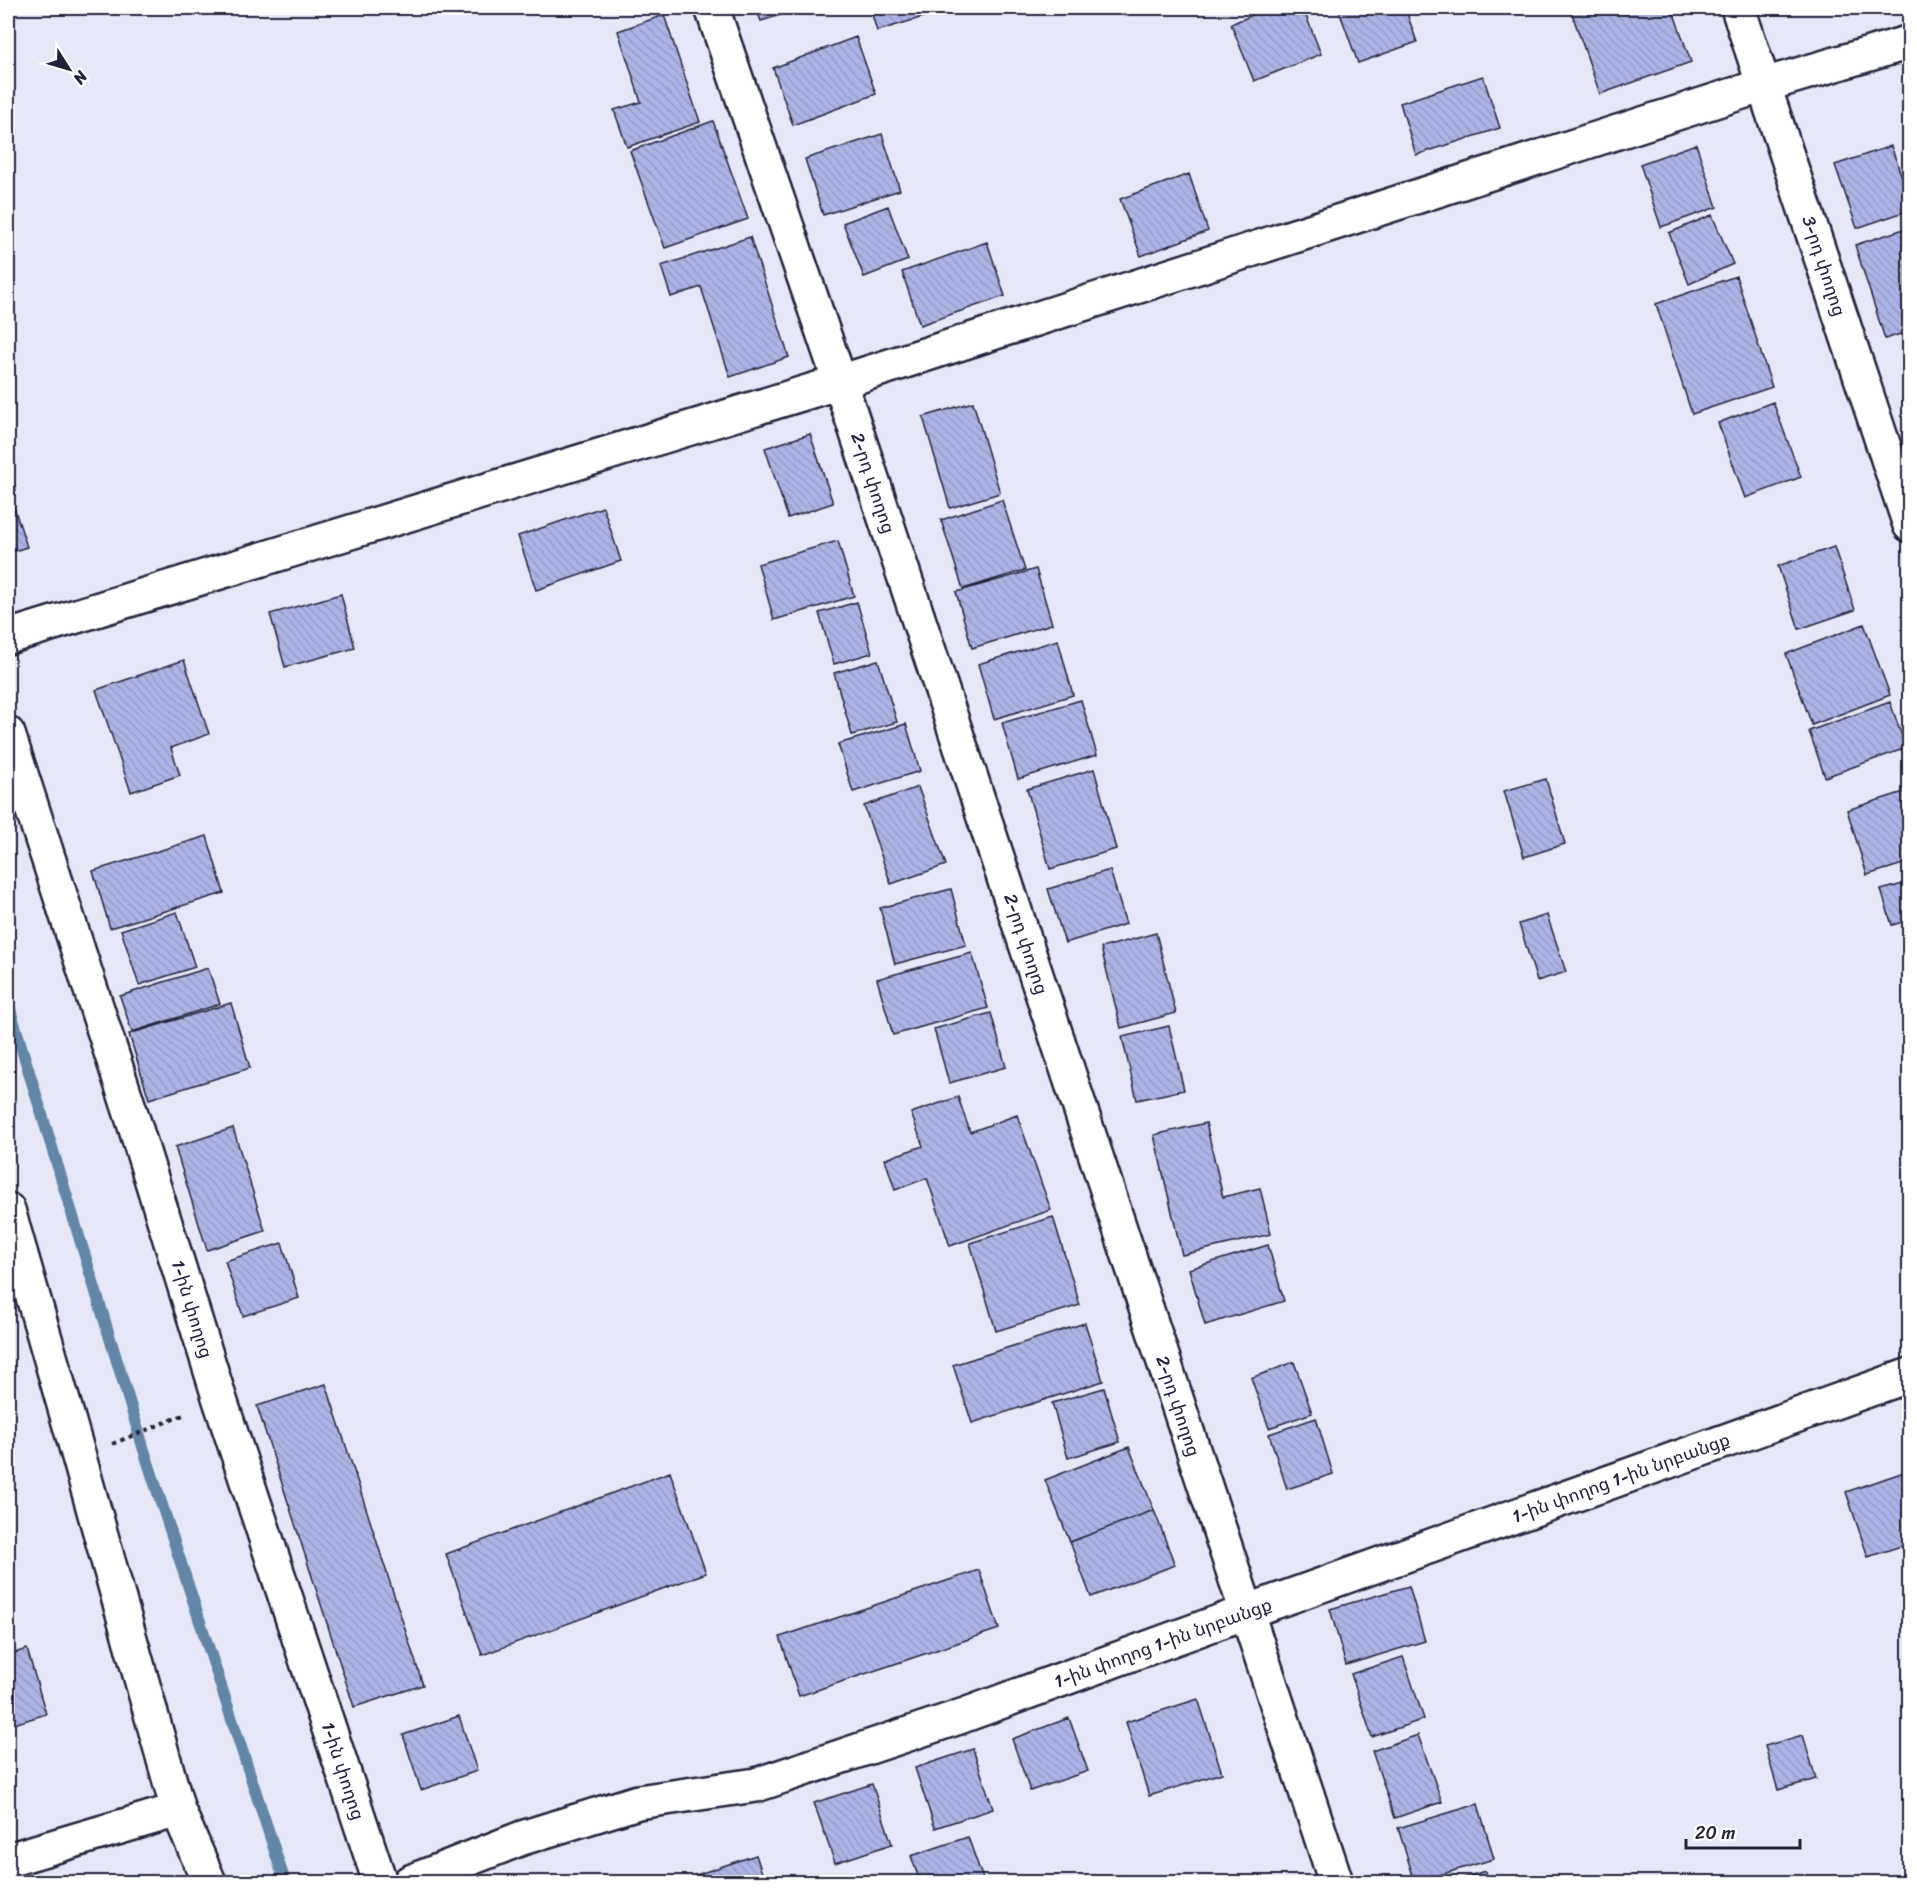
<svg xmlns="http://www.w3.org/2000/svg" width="1917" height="1890" font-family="Sriracha,'Noto Sans Armenian',sans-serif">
  <defs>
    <pattern id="building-back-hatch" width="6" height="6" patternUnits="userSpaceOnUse" patternTransform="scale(1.5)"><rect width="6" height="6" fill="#adb4e5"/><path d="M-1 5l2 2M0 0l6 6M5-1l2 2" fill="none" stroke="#959ac5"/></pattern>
  </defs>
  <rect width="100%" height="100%" fill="#e6e8f7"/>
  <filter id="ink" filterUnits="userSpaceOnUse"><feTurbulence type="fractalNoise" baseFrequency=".0167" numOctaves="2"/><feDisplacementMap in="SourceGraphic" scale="12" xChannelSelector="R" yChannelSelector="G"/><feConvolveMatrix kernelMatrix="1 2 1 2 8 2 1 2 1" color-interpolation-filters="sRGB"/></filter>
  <g filter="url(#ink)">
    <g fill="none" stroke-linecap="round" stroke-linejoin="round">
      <path stroke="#6386a6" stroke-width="12" d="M8 1003 144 1450 285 1882"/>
    </g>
    <path fill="url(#building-back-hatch)" stroke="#22223b" stroke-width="1.5" d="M756 8H803L761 21Z
      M870 8H942L943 11 877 31Z
      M1269 8H1303L1321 54 1254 81 1231 24Z
      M1338 8H1405L1417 42 1358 63Z
      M1570 8H1672L1691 62 1600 94Z
      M664 15 700 122 627 147 614 110 641 102 618 31Z
      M856 37 876 94 793 125 773 68Z
      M1483 76 1500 128 1416 155 1400 103Z
      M713 121 748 219 665 248 630 151Z
      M882 134 900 190 823 215 805 159Z
      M1696 144 1717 207 1661 227 1640 164Z
      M1891 146 1910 200V210L1857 228 1835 165Z
      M1189 174 1208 231 1141 256 1120 199Z
      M888 206 908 260 864 277 843 223Z
      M1712 215 1733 264 1689 284 1669 233Z
      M1910 227V331L1885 339 1855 245Z
      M750 237 789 357 730 377 701 287 671 297 661 266Z
      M987 242 1005 296 920 325 902 272Z
      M1736 276 1772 387 1692 414 1656 304Z
      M8 279 14 301 8 303Z
      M1910 350V381L1902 353Z
      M973 402 1000 493 950 508 923 417Z
      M1773 402 1801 477 1745 498 1718 423Z
      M810 434 833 503 788 518 765 448Z
      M8 461 16 490 8 493Z
      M11 498 27 547 8 553V499Z
      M1002 500 1025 570 963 589 941 520Z
      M603 507 621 561 536 590 518 536Z
      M838 541 854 596 774 620 758 564Z
      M1834 547 1855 610 1799 629 1778 566Z
      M1036 569 1052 624 972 648 956 592Z
      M341 594 355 648 285 667 270 614Z
      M857 602 872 653 834 664 819 613Z
      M1864 624 1890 695 1812 725 1786 654Z
      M1058 640 1073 695 994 719 978 664Z
      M184 660 209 734 171 748 180 775 131 792 96 690Z
      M878 660 897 722 852 735 834 673Z
      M1081 700 1097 755 1018 779 1002 723Z
      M1890 702 1906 748 1825 777 1809 731Z
      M906 724 920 771 853 792 838 744Z
      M1094 769 1116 849 1050 869 1027 789Z
      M1546 779 1565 844 1524 857 1504 791Z
      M918 787 946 865 891 884 864 806Z
      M1910 790V862L1867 875 1847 810Z
      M207 836 224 893 110 928 93 871Z
      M1110 870 1126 924 1065 943 1048 889Z
      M1910 882V920L1892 925 1881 890Z
      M951 889 966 945 895 964 880 908Z
      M177 912 195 967 139 985 121 930Z
      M1547 915 1566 972 1537 981 1519 924Z
      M1156 933 1176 1013 1121 1028 1101 948Z
      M972 953 988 1008 893 1035 877 979Z
      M208 968 220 1004 132 1032 120 996Z
      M231 1003 250 1068 149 1099 129 1034Z
      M991 1013 1006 1067 949 1083 934 1029Z
      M1169 1026 1184 1090 1137 1100 1122 1037Z
      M958 1097 970 1132 1017 1115 1051 1210 950 1246 927 1178 895 1190 885 1159 923 1146 911 1113Z
      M1206 1123 1223 1197 1260 1188 1271 1234 1182 1255 1154 1135Z
      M233 1128 265 1231 207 1250 175 1147Z
      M1053 1217 1080 1305 996 1331 970 1243Z
      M282 1243 299 1298 243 1316 225 1261Z
      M1268 1245 1284 1301 1205 1325 1189 1269Z
      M1085 1323 1103 1381 972 1423 953 1365Z
      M1294 1362 1312 1413 1269 1428 1251 1378Z
      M326 1384 423 1685 354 1707 257 1406Z
      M1104 1388 1120 1442 1068 1458 1052 1403Z
      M1316 1418 1333 1474 1287 1489 1269 1434Z
      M1129 1447 1154 1510 1070 1542 1045 1480Z
      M670 1472 706 1573 482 1655 446 1554Z
      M1904 1472 1910 1489V1543L1868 1557 1846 1492Z
      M1154 1510 1175 1565 1091 1597 1070 1542Z
      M979 1570 999 1629 799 1696 780 1637Z
      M1409 1586 1425 1641 1346 1665 1330 1609Z
      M27 1649 46 1714 8 1726V1655Z
      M1403 1657 1424 1719 1372 1737 1351 1674Z
      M1198 1699 1222 1773 1149 1796 1126 1722Z
      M459 1716 477 1771 421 1790 403 1735Z
      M1069 1718 1088 1771 1030 1791 1012 1739Z
      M1418 1735 1442 1802 1395 1818 1372 1751Z
      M1803 1735 1816 1779 1778 1790 1765 1746Z
      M973 1749 993 1809 935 1828 915 1768Z
      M872 1784 892 1844 835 1863 814 1803Z
      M1478 1804 1494 1859 1415 1882 1398 1828Z
      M968 1837 984 1882H920L911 1856Z
      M756 1855 765 1882H699L696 1875Z
      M1485 1871 1489 1882H1451Z"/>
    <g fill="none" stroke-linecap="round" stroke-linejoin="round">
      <defs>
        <path id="minor" d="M712 8 840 382 1336 1882
          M1738 8 1910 525
          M8 637 840 382 1764 85 1910 42
          M8 734 134 1123 220 1400 380 1882
          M8 1210 79 1457 178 1810 209 1882
          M8 1860 178 1810
          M410 1882 522 1838 638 1802 756 1785 962 1716 1246 1612 1910 1375"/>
      </defs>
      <use href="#minor" stroke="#22223b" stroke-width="38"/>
      <path stroke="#22223b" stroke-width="4" stroke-dasharray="4.5 4.5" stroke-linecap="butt" d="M112 1444 186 1414"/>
      <use href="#minor" stroke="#fff" stroke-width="33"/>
    </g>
  </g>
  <g text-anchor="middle" stroke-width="4.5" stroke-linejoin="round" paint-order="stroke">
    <g font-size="18" fill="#22223b" stroke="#fff">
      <text transform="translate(1824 266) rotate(72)" y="6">3-րդ փողոց</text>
      <text transform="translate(873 483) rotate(72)" y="6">2-րդ փողոց</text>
      <text transform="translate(1026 944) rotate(72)" y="6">2-րդ փողոց</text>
      <text transform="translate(192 1309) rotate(73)" y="6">1-ին փողոց</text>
      <text transform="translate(1178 1406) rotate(72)" y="6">2-րդ փողոց</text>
      <text transform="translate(1621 1478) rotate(-20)" y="6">1-ին փողոց 1-ին նրբանցք</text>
      <text transform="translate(1163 1643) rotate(-20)" y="6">1-ին փողոց 1-ին նրբանցք</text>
      <text transform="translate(343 1771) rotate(72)" y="6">1-ին փողոց</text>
    </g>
  </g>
  <rect width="1917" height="1890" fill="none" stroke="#fff" stroke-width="30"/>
  <rect x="15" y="15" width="1887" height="1860" fill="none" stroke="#22223b" stroke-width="2" filter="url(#ink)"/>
  <g transform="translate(69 69) rotate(127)" stroke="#ffffff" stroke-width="4.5" paint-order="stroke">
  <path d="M0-4.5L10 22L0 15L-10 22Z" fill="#22223b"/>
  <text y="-9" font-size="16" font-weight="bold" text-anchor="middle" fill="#22223b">N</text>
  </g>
  <path d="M1686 1839v9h114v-9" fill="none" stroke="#22223b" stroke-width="3"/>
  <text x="1695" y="1839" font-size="18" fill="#22223b" stroke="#ffffff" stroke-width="4.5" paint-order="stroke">20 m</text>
</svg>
